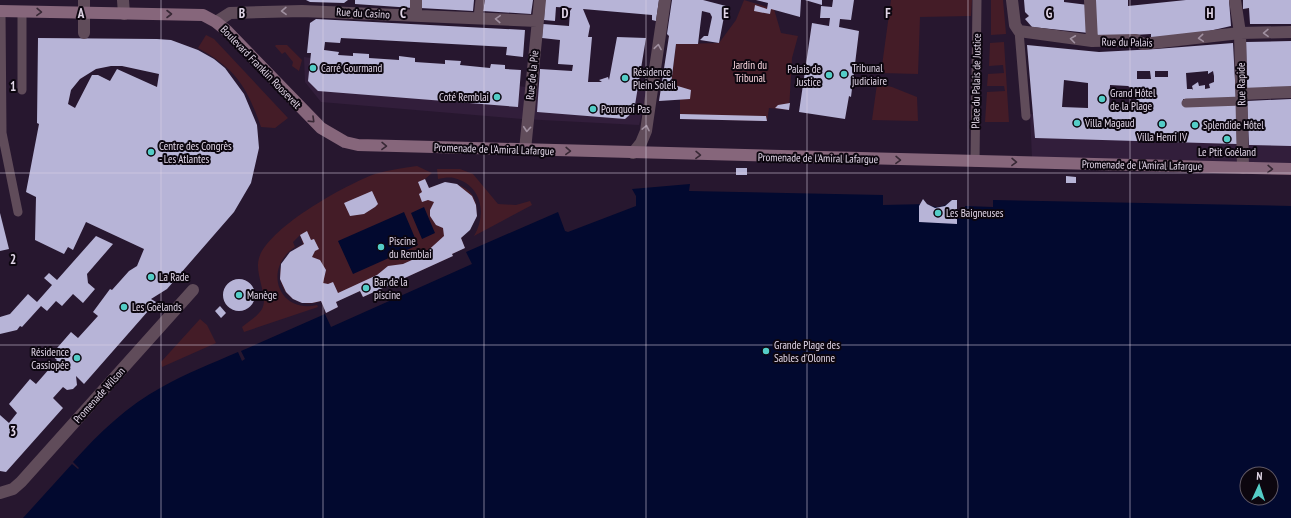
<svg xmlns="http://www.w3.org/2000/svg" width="1291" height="518" font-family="'PT Sans Narrow',sans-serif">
  <rect width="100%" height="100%" fill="#27172f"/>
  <path fill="#321e3b" d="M304 57 526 87 648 90 639 125 522 119 321 102 305 82Z
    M1030 114 1291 121V165L1032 158Z"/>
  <path fill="#441c27" d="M744 0 774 9 781 33 798 36 792 58 789 110 769 108 767 121 680 119V97L671 84 676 44 719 43 736 20Z
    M891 0H972L971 16 920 17 918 74 881 73Z
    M991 0H1003L1006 34 991 35Z
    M206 35 214 39 288 118 275 128 261 127C247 87 236 69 198 48Z
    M1004 42 1009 122H985L987 92 1005 91 1004 86H987L988 74 1004 73 1003 65 989 66 990 43Z
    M276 45H287L302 60 299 71 292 66 293 62 285 52 282 54 275 46Z
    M877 84 892 87 917 97 918 121 872 120Z
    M417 166 432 173 425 179 429 188C470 171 494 209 461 238L465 248 452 254 453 256 363 297 360 291 336 302 338 307 326 313 321 301C287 315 258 267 303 244L300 235 293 242 295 247C262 269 279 314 317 305L318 307 244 332 242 327C248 322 258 316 262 309 269 297 254 274 259 258 269 227 345 185 375 174 389 170 403 168 417 166Z
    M437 169H460L473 174 498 204 516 205 530 201 532 205 474 236C487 214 482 185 454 178 449 177 443 178 438 179Z
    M200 319 207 325 216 343 162 367 161 362Z"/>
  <path fill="#02092f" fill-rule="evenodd" d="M690 184 689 191 883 195V205L927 204C936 209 944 208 952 200H957V218L965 219V206L993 207V200L1291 206V518H23L72 464 78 469 79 468 73 462C99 433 128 405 162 387 186 373 213 363 238 352L242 361 245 359 241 351 325 314 331 327 472 264 466 252 558 212 565 231 568 232 636 206V196L632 189ZM1247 474H1271V498H1247Z
    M424 207 435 233 422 239 411 213Z
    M404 212 418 245 353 274 338 241Z"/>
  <path fill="#b7b4d7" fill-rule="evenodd" d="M306 0H348L344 3 310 2Z
    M355 0H413V8L355 4Z
    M420 0H474L473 11 420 8Z
    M485 0H533L531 14 483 11Z
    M545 0H659L656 21 652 20V15L583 9 590 26 588 37H592L588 82H602L599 80 608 77 609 80 617 37 646 38 634 111 625 119 537 112 540 69 572 71 573 65 558 64 560 40 542 38 543 24 569 26 570 11 572 8 556 7 555 21 544 20Z
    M672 0H703L726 6 719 43 700 40 704 36H708L712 17 710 13 702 11 698 44H676L671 84 691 90 690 99 659 101 669 36 667 34Z
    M756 0H801L800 17 771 9 770 14 754 11 755 5 767 9 768 3Z
    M805 0H822V5Z
    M833 0H854L851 20 840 19 839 27 859 31 851 97 849 96 845 119 799 112 812 23 829 26 830 18H820L821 6 832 7Z
    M1024 0H1064V2L1088 5 1089 33 1032 27 1025 19 1029 16 1025 12Z
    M1094 0H1128V6L1186 0H1229L1231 26 1209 31 1151 39V34L1096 37Z
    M1243 0H1291V24H1250L1249 8 1243 9Z
    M316 19 525 30 523 57 506 55 507 47 341 38 340 43 325 42 324 50 339 52 338 55 353 56V53L369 54V58L399 60V56L415 58V62L445 64V60L461 61 460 65 490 68 491 64 505 65V69L521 70 518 107 318 91 308 81 311 53H307L310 23Z
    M38 38 157 39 171 40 198 50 214 59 225 68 244 94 257 125 259 148 251 183 234 212 167 289 151 299 156 302 84 384 76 376 77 385 73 389 67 390 63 387 53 398 63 408 6 472 0 471V415L9 423 17 413 9 404 30 379 36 384 57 360 51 355 71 332 78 338 98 316 93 312 110 289 112 290 129 271 137 266 144 249 86 222 73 250 68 247 64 254 35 240 36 197 26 192 39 124 37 123ZM111 66H122L159 74 157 87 117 69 110 81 98 75H92L75 108 68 104 71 90 80 79 96 69Z
    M1291 41V88H1247L1246 42Z
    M1233 43 1236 99H1183V106L1236 105 1237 144 1035 138 1027 45 1099 52 1156 49ZM1137 71H1150L1151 79H1137ZM1155 71H1168V77H1155ZM1208 71V74L1213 71 1214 76V82L1209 84 1210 88 1205 89V85L1199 86 1198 82 1192 86 1193 90 1192 89H1187L1186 73ZM1064 80 1088 83V108L1062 107ZM1110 85 1128 86 1136 91 1137 107H1109Z
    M1291 99V146L1249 145 1247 101Z
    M790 103 789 110 775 108 778 105Z
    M680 114 766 116 767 121 680 119Z
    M736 168H747V175H736Z
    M1066 176 1076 177V183H1066Z
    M425 179 429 188 445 182 457 184 472 196 476 205 477 216 470 230 461 238 465 248 452 254 453 256 363 297 360 291 336 302 338 307 326 313 321 301 312 303H302L293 299 286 292 280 279 281 264 290 252 304 244 300 235 307 231 311 240 314 239 319 249 315 251 312 257 320 260 326 270 323 283 328 284 333 282 338 293 377 275 388 266 403 264 423 255 444 236 443 228 436 225 430 216V210L434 202 428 200 422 202 419 194 422 192 418 182Z
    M372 191 378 204 375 207 364 214 350 216 344 203Z
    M923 199 927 204 935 208 945 206 952 200H957V224L919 222V206Z
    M0 213 9 249 0 251Z
    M96 236 113 244 87 274 88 283 95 289 83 303 73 294 62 306 56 301 47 311 41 306 22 327 20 326 17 330 0 334V317L10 314 28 294 37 302 52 285 44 278 49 273 57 280Z
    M223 295a16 16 0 1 1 32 0a16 16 0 1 1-32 0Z
    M220 306 226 313 221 318 215 311Z"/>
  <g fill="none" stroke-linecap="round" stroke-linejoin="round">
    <path stroke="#604c5a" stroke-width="9" d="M1 11 2 133 18 212
      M22 12V90
      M478 18 480 0
      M1019 31 1026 116
      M1186 103 1242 101
      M975 162 977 0"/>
    <path stroke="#604c5a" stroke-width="12" d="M123 0 124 14
      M1012 0 1015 25 1019 31 1092 41 1136 40 1143 44 1240 33 1291 32
      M1090 0 1092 41
      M1235 0 1240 33 1243 168
      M416 16V0
      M216 22 230 13 302 11 537 21
      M84 33V0
      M1242 94 1291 92
      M525 150 540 0
      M633 153 641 143 646 131 665 0
      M0 493 13 489 21 482 193 290"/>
    <path stroke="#86667b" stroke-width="12" d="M0 11 203 15 216 22 227 31 321 128 345 142 358 145 1291 169"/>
  </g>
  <defs><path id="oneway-chevron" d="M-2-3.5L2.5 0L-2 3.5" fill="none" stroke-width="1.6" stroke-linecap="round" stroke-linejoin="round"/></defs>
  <g stroke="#a090a0">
    <use href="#oneway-chevron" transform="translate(284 11) rotate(179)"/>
    <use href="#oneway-chevron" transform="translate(498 19) rotate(-177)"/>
    <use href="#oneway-chevron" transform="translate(1266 33) rotate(179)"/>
    <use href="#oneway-chevron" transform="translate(1201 38) rotate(175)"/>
    <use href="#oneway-chevron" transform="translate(1073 39) rotate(-172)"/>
    <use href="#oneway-chevron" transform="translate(658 47) rotate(-81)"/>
    <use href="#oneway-chevron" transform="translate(646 128) rotate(-78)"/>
    <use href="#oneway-chevron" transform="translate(527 129) rotate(95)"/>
  </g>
  <g stroke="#372835">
    <use href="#oneway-chevron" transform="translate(39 12) rotate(2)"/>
    <use href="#oneway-chevron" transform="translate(169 14)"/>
    <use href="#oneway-chevron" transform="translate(312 120) rotate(44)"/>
    <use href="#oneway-chevron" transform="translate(384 146) rotate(1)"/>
    <use href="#oneway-chevron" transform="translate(568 151) rotate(2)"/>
    <use href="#oneway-chevron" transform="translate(698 155) rotate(1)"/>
    <use href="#oneway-chevron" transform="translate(898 160) rotate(1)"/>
    <use href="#oneway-chevron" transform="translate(1014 162) rotate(1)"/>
    <use href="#oneway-chevron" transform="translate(1270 169) rotate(2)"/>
  </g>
  <path fill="none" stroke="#e0d5e6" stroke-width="1" stroke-opacity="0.55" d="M161 0V518M323 0V518M484 0V518M646 0V518M807 0V518M968 0V518M1130 0V518M0 173H1291M0 345H1291"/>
  <g fill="#54cdc7" stroke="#0c060f" stroke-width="1.5">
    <circle cx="313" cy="68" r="4"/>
    <circle cx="844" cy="74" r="4"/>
    <circle cx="829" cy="75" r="4"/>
    <circle cx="625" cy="78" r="4"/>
    <circle cx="497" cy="97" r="4"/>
    <circle cx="1102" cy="99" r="4"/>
    <circle cx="593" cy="109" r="4"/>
    <circle cx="1077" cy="123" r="4"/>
    <circle cx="1162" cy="124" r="4"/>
    <circle cx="1195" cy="125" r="4"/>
    <circle cx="1227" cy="139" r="4"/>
    <circle cx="151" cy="152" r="4"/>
    <circle cx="938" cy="213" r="4"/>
    <circle cx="381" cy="247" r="4"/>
    <circle cx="151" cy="277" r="4"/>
    <circle cx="366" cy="288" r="4"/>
    <circle cx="239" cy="295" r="4"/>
    <circle cx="124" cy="307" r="4"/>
    <circle cx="766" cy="351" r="4"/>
    <circle cx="77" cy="358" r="4"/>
  </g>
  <g text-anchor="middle" stroke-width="4" stroke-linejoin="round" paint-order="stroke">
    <g font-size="11" fill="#e0d5e6" stroke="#0c060f">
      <text transform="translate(363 13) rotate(3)" y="4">Rue du Casino</text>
      <text transform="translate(1127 42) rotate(1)" y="4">Rue du Palais</text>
      <text transform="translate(261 67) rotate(46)" y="4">Boulevard Franklin Roosevelt</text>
      <text transform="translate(532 75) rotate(-84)" y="4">Rue de la Pie</text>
      <text transform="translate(976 81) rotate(-89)" y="4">Place du Palais de Justice</text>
      <text transform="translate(1241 84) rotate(-91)" y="4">Rue Rapide</text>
      <text transform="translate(494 149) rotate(2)" y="4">Promenade de l'Amiral Lafargue</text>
      <text transform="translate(818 158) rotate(1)" y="4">Promenade de l'Amiral Lafargue</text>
      <text transform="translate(1142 165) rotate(1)" y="4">Promenade de l'Amiral Lafargue</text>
      <text transform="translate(99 395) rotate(-48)" y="4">Promenade Wilson</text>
    </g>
    <g font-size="11" fill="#fcd7df" stroke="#0c060f">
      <text x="750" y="69">Jardin du<tspan x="750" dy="13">Tribunal</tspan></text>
    </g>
    <g font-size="11" fill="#e0d5e6" stroke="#0c060f" text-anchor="start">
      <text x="321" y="72">Carré Gourmand</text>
      <text x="852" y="72">Tribunal<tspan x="852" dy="13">judiciaire</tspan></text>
      <text x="821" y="73" text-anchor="end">Palais de<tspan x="821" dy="13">Justice</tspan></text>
      <text x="633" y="76">Résidence<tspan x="633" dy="13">Plein Soleil</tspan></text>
      <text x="1110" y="97">Grand Hôtel<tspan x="1110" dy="13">de la Plage</tspan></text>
      <text x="489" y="101" text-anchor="end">Coté Remblai</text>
      <text x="601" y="113">Pourquoi Pas</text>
      <text x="1085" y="127">Villa Magaud</text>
      <text x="1203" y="129">Splendide Hôtel</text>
      <text x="1162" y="141" text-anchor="middle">Villa Henri IV</text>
      <text x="159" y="150">Centre des Congrès<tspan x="159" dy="13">- Les Atlantes</tspan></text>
      <text x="1227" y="156" text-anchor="middle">Le Ptit Goéland</text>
      <text x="946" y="217">Les Baigneuses</text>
      <text x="389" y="245">Piscine<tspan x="389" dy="13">du Remblai</tspan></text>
      <text x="159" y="281">La Rade</text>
      <text x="374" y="286">Bar de la<tspan x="374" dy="13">piscine</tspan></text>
      <text x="247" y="299">Manège</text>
      <text x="132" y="311">Les Goëlands</text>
      <text x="774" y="349">Grande Plage des<tspan x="774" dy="13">Sables d'Olonne</tspan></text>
      <text x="69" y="356" text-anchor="end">Résidence<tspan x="69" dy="13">Cassiopée</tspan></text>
    </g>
  </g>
  <g font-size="13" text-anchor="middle" font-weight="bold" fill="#e0d5e6" stroke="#0c060f" stroke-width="4" stroke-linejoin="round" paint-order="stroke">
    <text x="81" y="18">A</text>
    <text x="242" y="18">B</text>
    <text x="403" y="18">C</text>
    <text x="565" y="18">D</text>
    <text x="726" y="18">E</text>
    <text x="888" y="18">F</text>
    <text x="1049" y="18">G</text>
    <text x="1210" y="18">H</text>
    <text x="13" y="91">1</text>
    <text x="13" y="264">2</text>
    <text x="13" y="436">3</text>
  </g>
  <g transform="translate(1259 486) rotate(3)"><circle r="19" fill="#0c060f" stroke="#615965"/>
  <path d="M0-3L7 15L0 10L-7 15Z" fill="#54cdc7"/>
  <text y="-6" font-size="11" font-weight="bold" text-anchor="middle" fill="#e0d5e6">N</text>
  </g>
</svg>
